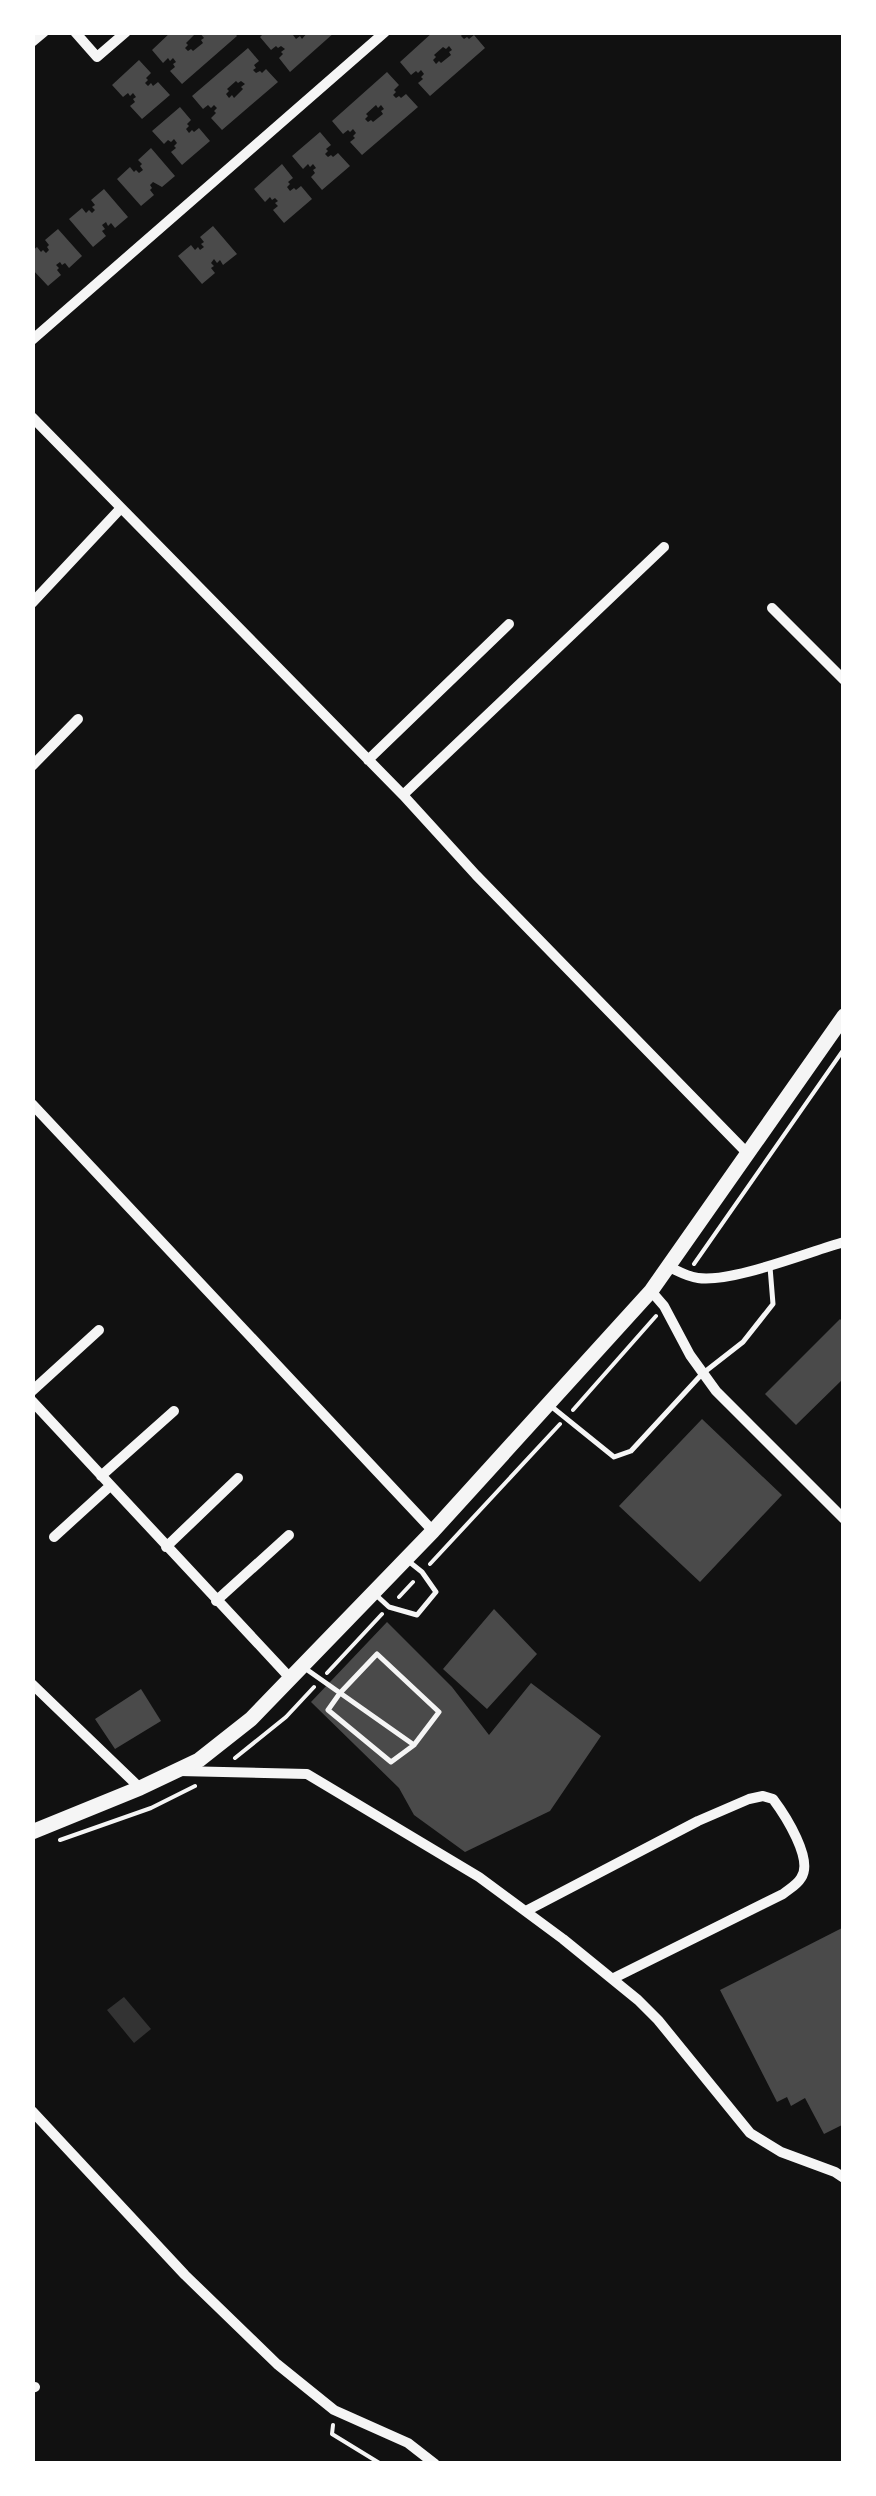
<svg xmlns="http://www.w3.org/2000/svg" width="876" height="2496" font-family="Montserrat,sans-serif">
  <rect width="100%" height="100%" fill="#111"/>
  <path fill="#333" d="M124 1997 151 2029 134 2043 107 2010Z"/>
  <path fill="#4a4a4a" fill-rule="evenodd" d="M171 32H197L186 43 188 45 185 48 188 51 191 49 193 51 203 43 201 40 204 38 199 32H234L237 36 182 84 170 71 175 67 173 64 176 62 173 58 170 61 168 58 163 63 152 50Z
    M265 32H297L293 35 296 39 300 36 302 39 308 32H335L290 72 279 58 283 54 281 52 285 49 281 46 278 48 276 46 271 50 260 37Z
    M433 32H464L461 36 464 39 467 37 469 39 474 35 485 48 430 96 418 83 423 79 421 77 424 74 421 70 418 73 416 71 411 75 400 62ZM449 46 452 50 449 52 451 55 441 63 439 61 436 64 433 60 436 57 434 55 443 47 446 49Z
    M248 48 259 61 254 65 256 68 253 70 256 73 260 71 262 73 266 69 278 82 222 130 211 118 216 113 214 111 217 108 214 105 211 108 208 105 203 109 192 96ZM236 81 238 83 241 81 245 84 241 87 243 89 234 98 232 95 229 98 226 94 229 91 227 89Z
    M139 60 151 73 146 78 148 80 145 83 148 86 151 83 153 86 158 82 170 95 142 119 130 106 135 102 133 99 136 97 133 93 130 96 128 93 123 97 112 85Z
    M387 72 399 85 394 90 396 92 393 95 396 98 399 96 401 98 406 94 418 107 362 155 350 142 355 138 353 136 356 133 353 129 350 132 348 130 343 134 332 121ZM376 105 378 108 381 105 384 109 381 111 383 114 373 122 371 120 368 122 365 119 368 116 366 114Z
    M180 107 191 120 187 124 189 126 186 129 189 133 192 130 194 132 199 128 210 141 182 165 171 152 176 148 174 146 177 143 174 139 171 142 168 140 164 144 152 131Z
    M320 132 331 145 326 149 328 151 325 154 328 157 331 155 333 157 338 153 350 166 322 190 311 177 315 173 313 170 316 168 313 164 310 167 308 164 303 169 292 156Z
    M151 148 175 176 162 187 153 182 150 185 152 188 150 190 154 195 141 206 117 179 130 167 134 172 136 170 139 173 143 170 140 166 142 164 138 160Z
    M282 164 293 178 288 182 290 184 287 187 290 191 294 188 296 190 301 186 312 199 284 223 273 210 278 206 275 203 278 201 275 198 272 200 270 197 265 202 254 189Z
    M104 189 128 217 115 228 111 223 108 226 106 222 102 225 105 229 102 231 106 236 93 247 69 219 82 208 86 213 89 210 92 213 95 210 92 207 95 205 91 200Z
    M213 226 237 254 223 265 220 260 217 263 214 259 211 263 214 266 211 268 215 273 202 284 178 256 191 245 195 250 198 247 200 250 204 247 201 244 204 242 200 237Z
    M58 229 82 256 69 268 65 263 62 265 60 262 56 265 59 268 57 270 61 275 48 286 32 269V251L37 247 41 252 43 250 46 253 49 250 47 247 49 245 45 240Z
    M840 1319 844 1323V1378L796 1425 765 1394Z
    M702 1419 782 1495 700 1582 619 1506Z
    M494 1609 537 1654 487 1709 443 1669Z
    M387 1622 452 1687 489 1735 531 1683 601 1736 550 1811 465 1852 414 1815 399 1788 311 1702Z
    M141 1689 161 1721 115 1749 95 1719Z
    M844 1927V2124L824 2134 805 2098 791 2106 787 2097 777 2102 720 1990Z"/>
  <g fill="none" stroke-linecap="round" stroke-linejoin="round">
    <path stroke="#f5f5f5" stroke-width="4" d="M694 1264 844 1049
      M573 1410 656 1316
      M430 1564 560 1424
      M399 1597 413 1582
      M327 1673 382 1614
      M235 1758 286 1717 314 1687
      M60 1840 151 1808 195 1786
      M333 2425 332 2434 381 2464"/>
    <path stroke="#f5f5f5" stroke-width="5" d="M552 1407 614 1457 631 1451 702 1374 743 1342 773 1304 770 1267
      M376 1595 389 1607 417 1615 436 1592 422 1572 407 1560
      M306 1669C342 1694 378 1720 414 1745L439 1712 377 1654 340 1693 328 1710 391 1762 414 1745"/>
    <path stroke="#f5f5f5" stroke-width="10" d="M75 32 97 57 126 32
      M32 42 44 32
      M32 340 385 32
      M32 417 403 795 476 875 748 1154
      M32 603 121 508
      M772 608 844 680
      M368 760 509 624
      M32 766 78 719
      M403 795 664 547
      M32 1104 433 1531
      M669 1267C678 1271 688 1277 698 1278 732 1283 808 1252 844 1242
      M651 1291 664 1306 690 1355 716 1391 844 1519
      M32 1391 99 1330
      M32 1401 291 1679
      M101 1476 174 1411
      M54 1537 110 1486
      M166 1547 238 1478
      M216 1601 289 1535
      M32 1684 140 1788
      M179 1771 307 1774 479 1877 563 1939 638 2000 658 2020 750 2133 781 2152 835 2172 844 2178
      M526 1911 698 1821 749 1799 763 1796 773 1799C785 1815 814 1860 801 1878 797 1885 789 1889 783 1894L614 1978
      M32 2111 185 2275 277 2364 334 2410 408 2443 435 2464
      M32 2388 35 2387"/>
    <path stroke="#f5f5f5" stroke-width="15" d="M32 1832 140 1788 199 1760 251 1719 433 1531 651 1291 844 1016"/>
  </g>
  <rect width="876" height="2496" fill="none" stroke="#ffffff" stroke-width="70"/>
</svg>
